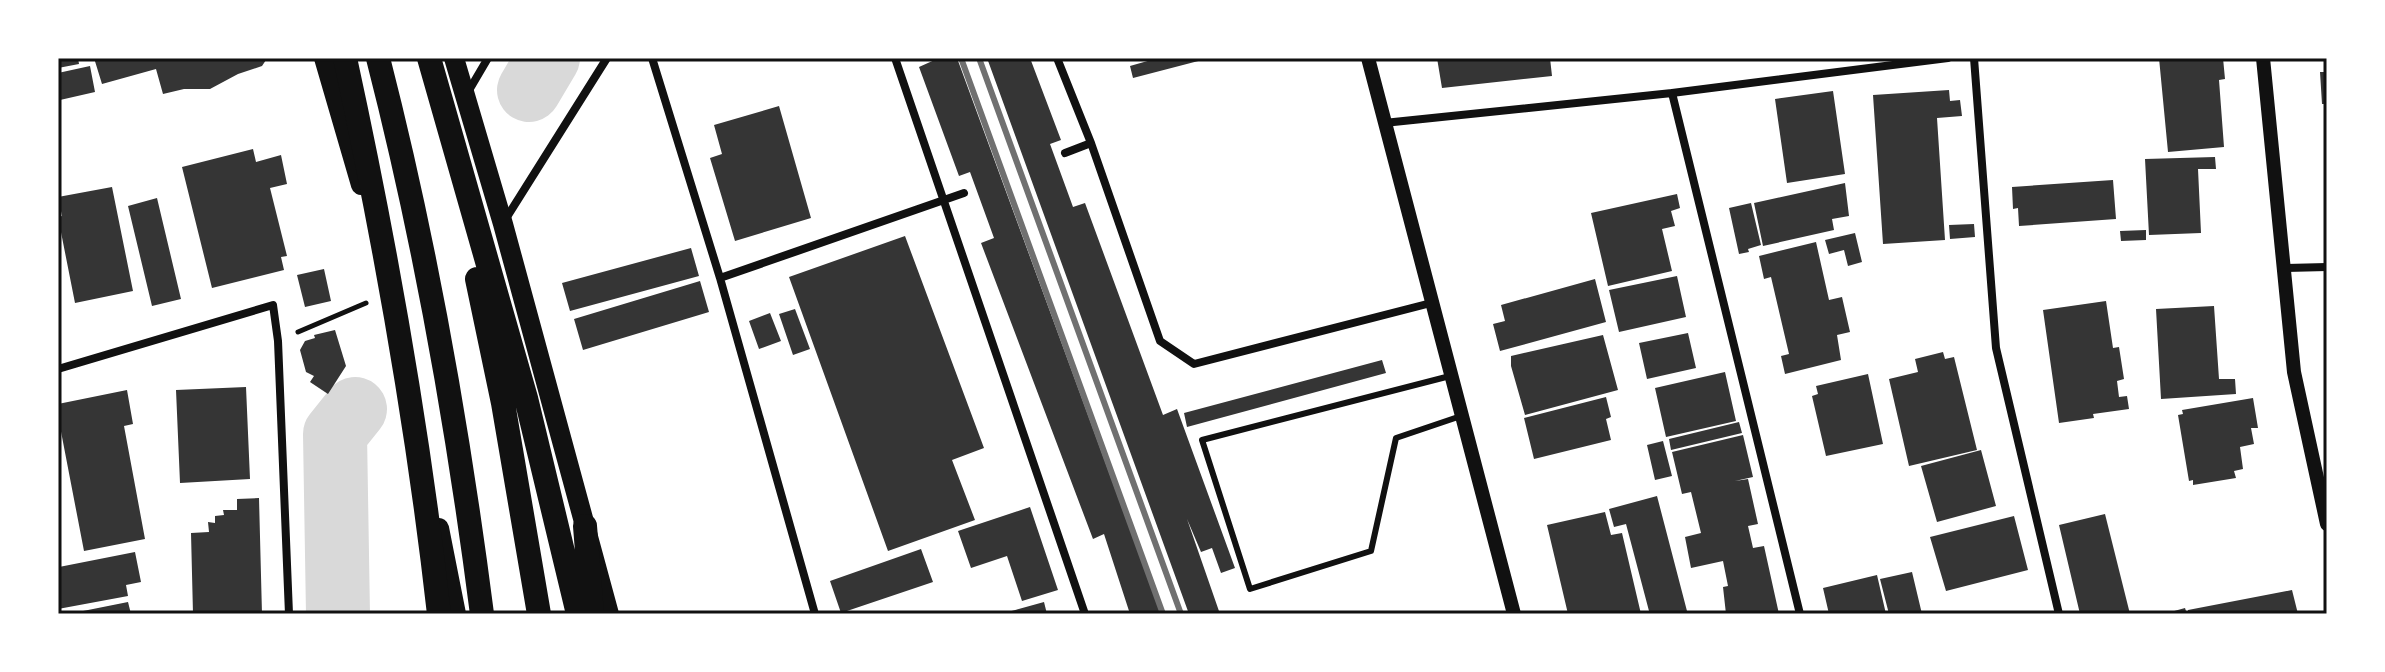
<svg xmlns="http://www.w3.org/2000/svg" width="2385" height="672" font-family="'Exo 2',sans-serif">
  <rect width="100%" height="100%" fill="#fff"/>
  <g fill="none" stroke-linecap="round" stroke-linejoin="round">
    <path stroke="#d9d9d9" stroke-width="64" d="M529 90 548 58
      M338 614 335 434 355 409"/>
  </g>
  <path fill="#353535" d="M58 58H78L79 64 58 68Z
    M94 58H266V60L262 66 238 74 210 89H184L163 94 156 69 102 84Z
    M939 58H957L1161 614H1130L1104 534 1093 539 981 243 994 238 970 172 959 176 919 67Z
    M987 58H1030L1061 140 1050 144 1073 207 1085 203 1163 415 1177 409 1235 568 1221 573 1212 548 1201 552 1187 519 1220 614H1189Z
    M1158 58H1206V59L1133 78 1130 66Z
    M1437 58H1550L1552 76 1442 88Z
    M2159 58H2223L2225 79 2219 80 2224 147 2168 152Z
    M90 66 95 92 60 100 58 73Z
    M2320 72H2327V104H2322Z
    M1949 90 1950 101 1960 100 1962 116 1937 118 1945 240 1883 244 1873 95Z
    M1833 91 1845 174 1787 183 1775 99Z
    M779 106 811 218 735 241 710 158 722 154 714 125Z
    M253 149 256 162 281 155 287 184 270 188 287 256 281 257 284 270 212 288 182 167Z
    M2215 157 2216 169H2198L2201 233 2149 235 2145 159Z
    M2113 180 2116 219 2019 226 2018 208 2013 209 2012 187Z
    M1845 183 1849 216 1832 219 1834 230 1763 246 1754 203Z
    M112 187 133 291 75 303 58 217 62 216 58 197Z
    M1677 194 1680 208 1671 211 1675 226 1662 229 1672 271 1608 286 1591 213Z
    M157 198 181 299 152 306 128 206Z
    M1751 203 1761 245 1748 249 1749 252 1739 254 1729 208Z
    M1974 224 1975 237 1950 239 1949 225Z
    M2146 230V240L2121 241 2120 231Z
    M1855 233 1862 262 1848 266 1844 250 1829 254 1825 240Z
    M905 236 984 448 952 460 975 520 888 551 789 277Z
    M1816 242 1829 300 1842 297 1850 332 1837 335 1841 360 1785 374 1781 356 1789 354 1771 277 1764 279 1759 256Z
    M691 248 699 276 570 311 562 283Z
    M324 269 331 301 305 307 297 275Z
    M1677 276 1686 317 1619 332 1609 290Z
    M1595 279 1606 322 1500 351 1493 324 1505 321 1501 305Z
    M700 281 709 312 583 350 574 319Z
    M2106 301 2113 348 2119 347 2124 379 2117 381 2119 397 2127 396 2129 409 2093 414 2094 418 2059 423 2043 310Z
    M2214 306 2219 379H2235L2236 394 2161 399 2156 309Z
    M795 309 810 349 793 355 779 314Z
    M770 313 781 341 759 349 749 321Z
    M335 330 346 366 328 394 310 382 314 376 306 372 300 350 305 341 315 338 314 335Z
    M1688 333 1696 368 1647 379 1639 343Z
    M1603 335 1618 390 1525 415 1511 366V356Z
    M1943 352 1945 359 1954 357 1977 450 1909 466 1889 379 1918 372 1915 359Z
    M1382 360 1386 373 1187 427 1184 413Z
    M1725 372 1736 421 1666 437 1655 388Z
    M1868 374 1883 444 1826 456 1812 396 1818 394 1816 386Z
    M246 387 250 479 180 483 176 390Z
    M127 390 133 424 124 426 145 539 84 551 58 416V404Z
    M1606 397 1611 417 1606 419 1611 440 1534 459 1524 418Z
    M2253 398 2258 428H2251L2254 444 2240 447 2243 469 2234 471 2236 478 2193 485V480L2189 481 2178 415 2183 414 2182 410Z
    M1739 422 1742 433 1671 450 1669 439Z
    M1743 435 1753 477 1735 481 1748 479 1758 524 1748 526 1753 548 1764 546 1779 614H1726L1723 587 1728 586 1723 561 1691 568 1685 537 1701 533 1691 492 1682 494 1672 452Z
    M1663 441 1672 476 1655 480 1647 445Z
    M1981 450 1996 506 1937 522 1921 466Z
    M1657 496 1687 611H1649L1626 524 1614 527 1609 509Z
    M259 498 262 614H193L191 533 209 532 208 522 215 523V516L224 515 223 510H237V499Z
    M1030 507 1058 590 1022 601 1007 556 971 568 958 531Z
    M1605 512 1611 535 1622 533 1641 614H1568L1547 525Z
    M2105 514 2130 614H2080L2059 525Z
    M2014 516 2028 570 1946 591 1930 537Z
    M921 549 933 582 841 613 830 581Z
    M135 552 141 582 126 585 128 596 58 609 59 567Z
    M1912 572 1922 614H1889L1880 579Z
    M1877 575 1886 614H1829L1823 588Z
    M2292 590 2298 614H2188V610Z
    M128 602 131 614H73V613Z
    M1044 602 1047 614H1005L1004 613Z
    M2185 608 2187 614H2167V613Z"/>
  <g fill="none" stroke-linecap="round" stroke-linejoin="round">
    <path stroke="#111" stroke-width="5" d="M298 332 366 303"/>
    <path stroke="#111" stroke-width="6" d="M1450 376 1202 440 1250 589 1371 551 1396 438 1461 416"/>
    <path stroke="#111" stroke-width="8" d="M652 58 720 278 815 614
      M895 58 1085 614
      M1057 58 1091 143 1160 341 1194 364 1431 303
      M1974 58 1996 348 2059 614
      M468 92 488 58
      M1672 93 1800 614
      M1384 123 1672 93 1948 58
      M1065 153 1091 143
      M505 220 607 58
      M2283 268 2327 267
      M720 278 964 193
      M58 369 273 305 278 341 289 614"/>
    <path stroke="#111" stroke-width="14" d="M1368 58 1514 614
      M2263 58 2294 372 2327 524"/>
    <path stroke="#111" stroke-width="20" d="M324 58 361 185
      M454 58 503 224 609 614
      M439 528 456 614"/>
    <path stroke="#111" stroke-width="24" d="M345 58C385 242 418 427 439 614
      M378 58C425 241 458 427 482 614
      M429 58 526 398 578 614
      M477 279 503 403 539 614
      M585 526 592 614"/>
    <path stroke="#707070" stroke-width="6" d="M961 58 1163 614
      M979 58 1181 614"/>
  </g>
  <rect width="2385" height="672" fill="none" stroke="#ffffff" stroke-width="120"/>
  <rect x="60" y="60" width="2265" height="552" fill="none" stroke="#111" stroke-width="3"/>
</svg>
